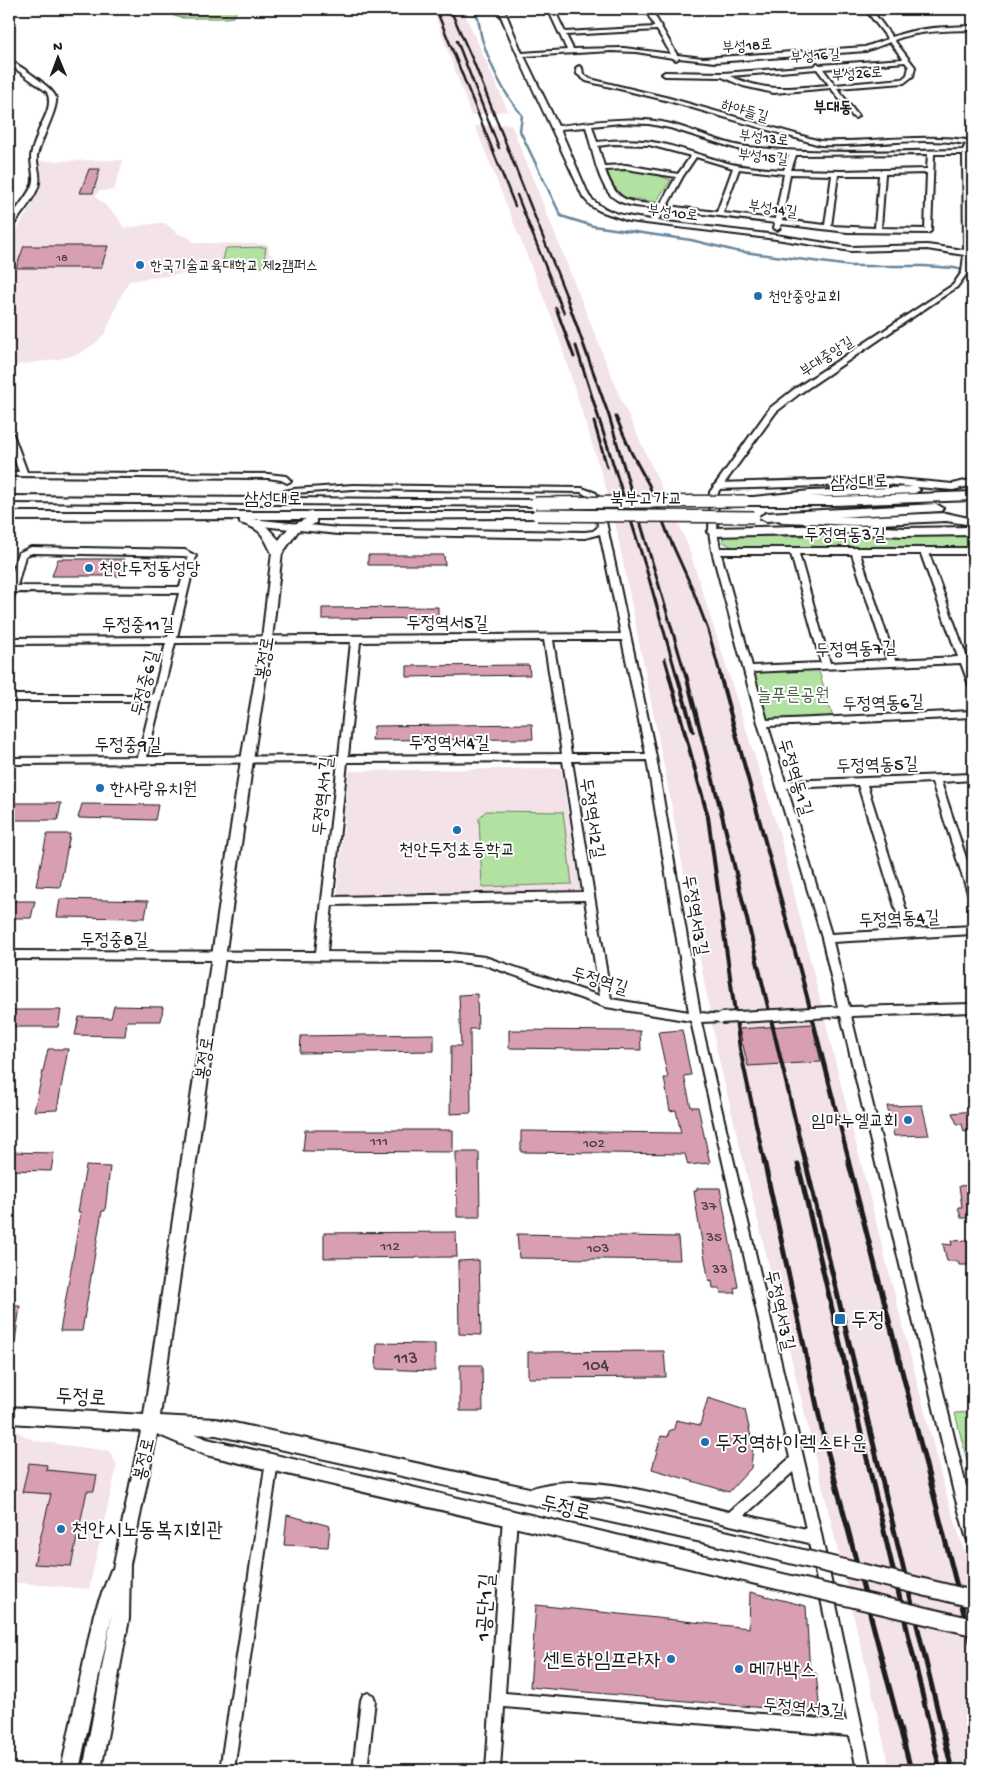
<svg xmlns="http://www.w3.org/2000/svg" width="982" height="1779" font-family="'Gochi Hand','Poor Story',sans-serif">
  <rect width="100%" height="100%" fill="#fff"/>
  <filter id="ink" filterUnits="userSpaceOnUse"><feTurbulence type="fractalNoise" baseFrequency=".02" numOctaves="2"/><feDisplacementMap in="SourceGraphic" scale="10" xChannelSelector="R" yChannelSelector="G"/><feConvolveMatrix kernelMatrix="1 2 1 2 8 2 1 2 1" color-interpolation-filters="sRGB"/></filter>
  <g filter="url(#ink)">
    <path fill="#f3e2e8" d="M464 12 508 111 471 115 435 15Z
      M511 124 620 397 687 543 780 836 841 1085 944 1487 973 1579V1770H890L870 1683 718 1056 666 776 612 507 555 326 475 126Z
      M123 160 114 190 98 191 96 197 117 216 124 228 159 223H165L177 233 189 238 195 243 268 244 269 253 273 257 282 260 259 268 219 269 129 281 120 298 106 332 96 343 78 354 60 359 9 366V243L35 199 42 179 40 161Z
      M561 768 580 890 337 895 349 771Z
      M9 1431 17 1432 35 1441 109 1451 117 1465 89 1589 9 1582Z"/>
    <path fill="#b2e2a2" stroke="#677f5f" d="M174 9H238L233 17 226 18H182L174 16Z
      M620 168 648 172 671 180 656 202 626 198 614 191 606 173 608 170Z
      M266 247 263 267H221L226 248Z
      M723 536H973V547L735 548 723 542Z
      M818 668 833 717 767 720 753 670Z
      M486 811 563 812 572 884 482 887 479 818Z
      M973 1412V1475L970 1473 955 1413Z"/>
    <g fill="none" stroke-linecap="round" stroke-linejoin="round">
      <path stroke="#66869e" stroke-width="2.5" d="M474 9C480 18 479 29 482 39 491 67 503 93 522 115L520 131 561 216 593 226 691 240 736 251 851 266H924L954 268 973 272"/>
    </g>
    <path fill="#d79fb1" stroke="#1c1c1c" d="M89 169H100L93 193H80Z
      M24 246H108L101 268H16Z
      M368 555H444L445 565H368Z
      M58 559H125L121 576H52Z
      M438 607V618L322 619V608Z
      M529 665 530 675 407 677V666Z
      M532 724 533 739 372 740 374 726Z
      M9 803H61L58 820H9Z
      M82 804 158 805 155 820 78 818Z
      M47 834H70L60 887 36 886Z
      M60 899 148 901 145 918 57 917Z
      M9 901H35L31 918H9Z
      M477 994 478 1029H470L471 1113 450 1114 451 1046H461L459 995Z
      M114 1006 163 1007 161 1021H127L125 1036 75 1035 79 1017 111 1018Z
      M9 1010H61L58 1027H9Z
      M812 1024 821 1062 748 1066 739 1029Z
      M509 1030 640 1031 641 1050 509 1048Z
      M682 1030 691 1075 684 1076 691 1107H698L710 1163 688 1165 685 1154 521 1152V1131L681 1133 676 1110 670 1111 664 1078H668L658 1032Z
      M434 1034V1051L300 1053 301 1036Z
      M48 1049H68L57 1110 34 1111Z
      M922 1105 929 1135 894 1136 887 1106Z
      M973 1111V1130L964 1132 962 1124H957L952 1113Z
      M305 1130H453V1152L303 1151Z
      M9 1152 54 1153 51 1171 9 1170Z
      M456 1152H479L480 1217H457Z
      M86 1166 110 1167 105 1211H102L82 1331H60L81 1212H78Z
      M973 1185V1218H961L958 1207H962L959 1186Z
      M697 1188H720L738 1287 734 1288 735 1293H721L720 1288H713L712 1281 709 1282 698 1219 694 1191H697Z
      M456 1232 457 1257 324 1258V1233Z
      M517 1234 678 1237 680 1260 519 1258Z
      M973 1240V1265H959L958 1261H947L943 1244 952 1245 951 1241Z
      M479 1260 481 1335 459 1334 458 1261Z
      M9 1306H20L15 1341 9 1340Z
      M377 1343 435 1344V1371L376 1369Z
      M664 1351 666 1377 528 1378V1352Z
      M460 1365H482L483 1411H460Z
      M708 1398 745 1410 753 1446 751 1468 729 1492 652 1469 661 1436 668 1437 669 1431 674 1429 676 1420 700 1425Z
      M29 1463 47 1465 46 1470 97 1475 94 1491H87L71 1566 34 1564 51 1494 22 1492Z
      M287 1515 330 1526 328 1547 284 1545Z
      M750 1592 806 1606 810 1674 816 1673 820 1713 530 1687 536 1605 749 1628Z"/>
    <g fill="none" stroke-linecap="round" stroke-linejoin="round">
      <defs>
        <path id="minor" d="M498 9H504L522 53 567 50 548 9H554L565 32 655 27 645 9H651L677 55 703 58 865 47 888 39 865 9H871L892 37C918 27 946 27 973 26V30C947 31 919 30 894 40L915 67 913 76 904 83 837 88 858 116 855 118 853 117 831 88 774 93 743 86 722 77 665 76 662 74 665 72 723 73 815 66 817 63 820 65 903 59 890 42 866 51 715 62 679 58 676 60 673 58 636 52 611 51 524 56 558 126C596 122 633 115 671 124 695 130 724 145 748 147 819 155 893 151 963 150L966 144C919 136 869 147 820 145L665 100 586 81 577 74 576 68 579 66 582 68 583 74 590 79 669 98 820 141C871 143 923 133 973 141V145L970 150H973V154H969L970 261 968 272 957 287 799 394 776 412 718 492 717 532 720 548H973V554H929L973 674V688L969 685 961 663 753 672 767 720 973 711V717L768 726 785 781 973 774V780L941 782 973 879V897L969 896 968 893 932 782 867 785 912 929 973 926V934L833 942 849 1007 973 1004V1012L851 1016 966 1486 973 1487V1499L969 1500 973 1513V1543L968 1541 966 1536 954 1493 841 1016 828 1015 827 1012 828 1009 838 1007 822 938 758 723 712 551 709 532 710 492 770 408 793 390 953 285 962 272 964 255 927 249 851 251 776 239 629 221 600 211 591 206 583 197C555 134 524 73 498 9ZM657 30 671 54 624 48 573 49 566 35ZM905 62 909 67 907 75 902 79 835 85 823 69ZM817 69 829 85C790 88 768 93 730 76ZM621 123 649 124 670 128 744 151 789 155 784 170C767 169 749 168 731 164 707 158 683 148 658 143 638 139 617 140 597 142L592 126ZM586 127C592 146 598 190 617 200 629 207 645 207 658 208L652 220C630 217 604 214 589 196L560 129ZM613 144 649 145 691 156 678 174 626 165 604 166 598 146ZM928 154 927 169 842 171 791 170 796 155ZM934 154H963L964 250 927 245 851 247 776 235 658 221 664 209 775 223 774 228 777 230 780 228 781 224 847 232 928 233 931 231ZM696 157 733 168 717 212 667 206 683 176ZM626 169 676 177 660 205C627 201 617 204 605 170ZM739 169 784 174 775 219 723 213ZM927 173 925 229 881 228 885 174ZM790 174 832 175 825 225 782 220ZM838 175H879L875 228 831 226ZM721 554H791L821 663 752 666ZM799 554H852L887 660 830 663ZM860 554H921L958 657 895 660ZM858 785 902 930 831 934 787 788Z
          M9 60C19 65 54 88 56 98 58 109 40 141 37 156 36 165 41 174 39 183 37 196 19 217 11 228L9 229C8 215 27 199 32 185 35 177 31 167 31 158 31 151 35 143 37 136 41 121 54 108 47 92L9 64Z
          M9 432 13 434 27 472 268 474 286 476 291 481 287 483 281 480 268 478 9 476V472H19L9 444Z
          M353 485 582 488 596 493 602 503 656 757 700 1013 725 1015 726 1018 725 1021 701 1022 820 1529 871 1770H857L850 1736 504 1707 500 1770H486L503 1517 505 1512 510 1510 515 1512 517 1517 505 1693 847 1721 809 1543 612 1498 574 1496 535 1501 530 1499 528 1494 530 1489C582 1468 676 1499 729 1512L790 1458 691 1021 606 1007 485 965 450 961 9 959V951L316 952 338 762 9 764V758L138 757 152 701H9V695H153L166 643 9 644V638L168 637 179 593 15 592 13 599 9 602V584L18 553 31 547 185 550 196 556 177 637 621 634 600 534 585 538 338 534 252 525 248 522 252 519 338 528 585 532 593 531 597 528 598 525 592 499 581 492 353 489 294 493 248 503 244 501 248 499 294 489ZM32 553 184 556 188 557 180 587 17 586 25 556ZM544 640 562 754 348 756 360 642ZM553 640H622L646 754H571ZM351 642 339 756 147 757 175 643ZM647 760 689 1012 611 999 572 761ZM563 761 583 892 333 897 347 762ZM585 900 600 996 485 957 450 953 327 952 332 905ZM793 1472 806 1529 745 1515Z
          M272 1455 277 1456 278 1461 234 1770H220L266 1461 267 1456Z
          M368 1693 373 1695 375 1700 367 1770H353L361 1700 363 1695Z"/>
        <path id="tertiary" d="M277 549 282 552 272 639 253 760 160 1416 216 1419 724 1531 730 1533 732 1539 730 1545 724 1547 216 1435 194 1434 207 1439 727 1561 733 1563 735 1569 733 1575 727 1577 206 1455 157 1434 130 1564 129 1619 101 1770H83L112 1614 79 1770H61L94 1614 111 1570 113 1569 141 1431 9 1423V1407L144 1415 241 760 262 639 272 552Z"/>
        <path id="secondary" d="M887 478 953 484 973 479V485L953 490 917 487 920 490 915 493 810 497 757 502 751 499 753 497 810 491 913 487 887 484 718 489 713 486 718 483Z
          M9 496 535 500 541 503 535 506 9 502Z
          M9 512H537L543 515 537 518 316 519V523L298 531 281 555H273C263 536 263 529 240 523V519L9 520ZM251 519H306L290 526 279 540 265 525Z
          M946 513 973 519V525L946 521 857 525 782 522 776 518 782 514 857 517Z
          M841 525 905 528 973 527V535L905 536 841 533 713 536 707 532 713 528Z"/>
        <path id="trunk" d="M973 492V500L834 505H745L738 501 745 497H834Z
          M936 504 943 508 941 511 766 521 759 517 766 513Z"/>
      </defs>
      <use href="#minor" stroke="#1c1c1c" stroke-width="4"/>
      <use href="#tertiary" stroke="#1c1c1c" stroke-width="4"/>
      <use href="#secondary" stroke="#1c1c1c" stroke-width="4"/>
      <use href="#trunk" stroke="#1c1c1c" stroke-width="4"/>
      <use href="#minor" fill="#fff" fill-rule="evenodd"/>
      <use href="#tertiary" fill="#fff" fill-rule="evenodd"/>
      <use href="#secondary" fill="#fff" fill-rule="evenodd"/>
      <use href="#trunk" fill="#fff" fill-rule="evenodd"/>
      <path stroke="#1c1c1c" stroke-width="2.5" d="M436 9 515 206
        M450 9 474 63 567 298
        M457 41 499 148
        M517 195 558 298"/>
      <path stroke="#1c1c1c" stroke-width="3" d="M557 296 564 313
        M566 296 609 416 686 677
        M556 308 574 357
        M576 346 646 568 677 677
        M616 417 631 452 649 485 669 537 692 588 708 630 721 677
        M594 422 607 467
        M665 659 670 677"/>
      <path stroke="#1c1c1c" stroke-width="4" d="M669 675 708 817 740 1049 764 1161
        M677 675 693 731
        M686 675 722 815 805 1161
        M720 675 804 985 849 1161"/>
      <path stroke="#1c1c1c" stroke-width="5" d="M764 1160 823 1434 911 1770
        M805 1160 952 1770
        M848 1160 973 1649
        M798 1164 940 1770"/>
      <defs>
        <path id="minor-bridge" d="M721 1018 832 1012"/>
        <path id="tertiary-bridge" d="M724 1539 973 1599
          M727 1569 973 1627"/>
        <path id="secondary-bridge" d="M535 503 745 501
          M537 515 754 517"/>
      </defs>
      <use href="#minor-bridge" stroke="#1c1c1c" stroke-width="14" stroke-linecap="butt"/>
      <use href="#tertiary-bridge" stroke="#1c1c1c" stroke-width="20" stroke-linecap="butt"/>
      <use href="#secondary-bridge" stroke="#1c1c1c" stroke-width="14" stroke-linecap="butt"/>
      <use href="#minor-bridge" stroke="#fff" stroke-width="10"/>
      <use href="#tertiary-bridge" stroke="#fff" stroke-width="16"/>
      <use href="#secondary-bridge" stroke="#fff" stroke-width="11"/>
    </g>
  </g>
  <g fill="#1f6fb2" stroke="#fff" stroke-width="2">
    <circle cx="140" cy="265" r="5"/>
    <circle cx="758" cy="296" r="5"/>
    <circle cx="89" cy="568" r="5"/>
    <circle cx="100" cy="788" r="5"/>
    <circle cx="457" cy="830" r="5"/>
    <circle cx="908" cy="1120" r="5"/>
    <rect x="834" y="1313" width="12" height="12" rx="2.5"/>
    <circle cx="705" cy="1442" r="5"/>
    <circle cx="61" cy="1529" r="5"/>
    <circle cx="671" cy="1659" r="5"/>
    <circle cx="739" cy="1669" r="5"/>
  </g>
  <g text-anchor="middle" stroke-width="4" stroke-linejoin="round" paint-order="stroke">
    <g font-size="12" fill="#4b3d41">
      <text x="62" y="261">18</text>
    </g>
    <g font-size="15" fill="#1c1c1c" stroke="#fff">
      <text transform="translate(747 45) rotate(-4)" y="5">부성18로</text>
      <text transform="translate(815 55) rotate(-4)" y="5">부성16길</text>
      <text transform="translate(857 73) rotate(-4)" y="5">부성26로</text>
      <text transform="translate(745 110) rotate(16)" y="5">하야들길</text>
      <text transform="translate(764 137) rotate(7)" y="5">부성13로</text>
      <text transform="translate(763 156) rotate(6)" y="5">부성15길</text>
      <text transform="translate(773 208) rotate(8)" y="5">부성14길</text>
      <text transform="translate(673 212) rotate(7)" y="5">부성10로</text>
      <text transform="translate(826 356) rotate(-33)" y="5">부대중앙길</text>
    </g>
    <g font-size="15" fill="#1c1c1c" stroke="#fff" text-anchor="start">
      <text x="150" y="270">한국기술교육대학교 제2캠퍼스</text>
      <text x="768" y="301">천안중앙교회</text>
    </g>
    <g font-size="15" fill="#4b3d41">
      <text x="379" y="1145">111</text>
      <text x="594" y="1147">102</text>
      <text x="709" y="1210">37</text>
      <text x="714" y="1241">35</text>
      <text x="390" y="1250">112</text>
      <text x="598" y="1252">103</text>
      <text x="720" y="1273">33</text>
    </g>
    <g font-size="16" font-weight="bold" fill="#1c1c1c" stroke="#fff">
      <text x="833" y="112">부대동</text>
    </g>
    <g font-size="18" fill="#1c1c1c" stroke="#fff">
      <text transform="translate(859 481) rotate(-2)" y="6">삼성대로</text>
      <text x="273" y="504">삼성대로</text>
      <text x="646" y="504">북부고가교</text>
      <text x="845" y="540">두정역동3길</text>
      <text x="447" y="628">두정역서5길</text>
      <text x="138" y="630">두정중11길</text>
      <text transform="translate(856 648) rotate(-2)" y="6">두정역동7길</text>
      <text transform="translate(264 658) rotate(-81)" y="6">봉정로</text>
      <text transform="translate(144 683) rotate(-76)" y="6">두정중6길</text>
      <text transform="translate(883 702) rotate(-2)" y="6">두정역동6길</text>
      <text x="449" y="748">두정역서4길</text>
      <text x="128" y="750">두정중9길</text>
      <text transform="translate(877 764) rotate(-2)" y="6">두정역동5길</text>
      <text transform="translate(796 777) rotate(73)" y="6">두정역동1길</text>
      <text transform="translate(322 796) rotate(-84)" y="6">두정역서1길</text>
      <text transform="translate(593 818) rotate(81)" y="6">두정역서2길</text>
      <text transform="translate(696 915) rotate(80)" y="6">두정역서3길</text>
      <text transform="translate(899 918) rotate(-3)" y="6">두정역동4길</text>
      <text x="114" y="945">두정중8길</text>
      <text transform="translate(600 980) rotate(16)" y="6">두정역길</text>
      <text transform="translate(204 1058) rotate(-81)" y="6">봉정로</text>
      <text transform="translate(781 1310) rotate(77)" y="6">두정역서3길</text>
      <text transform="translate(143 1459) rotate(-77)" y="6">봉정로</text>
      <text transform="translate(804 1707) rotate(5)" y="6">두정역서3길</text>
    </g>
    <g font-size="18" fill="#1c1c1c" stroke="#fff" text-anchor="start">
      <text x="99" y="574">천안두정동성당</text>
      <text x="110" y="794">한사랑유치원</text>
      <text x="457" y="855" text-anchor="middle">천안두정초등학교</text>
      <text x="898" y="1126" text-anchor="end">임마누엘교회</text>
    </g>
    <g font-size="18" fill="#50614b" stroke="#fff">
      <text x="793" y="700">늘푸른공원</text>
    </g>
    <g font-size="18" fill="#4b3d41">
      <text x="406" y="1363">113</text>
      <text x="596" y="1370">104</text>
    </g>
    <g font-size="21" fill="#1c1c1c" stroke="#fff" text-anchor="start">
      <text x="851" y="1326">두정</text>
      <text x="715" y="1449">두정역하이렉스타운</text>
      <text x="71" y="1536">천안시노동복지회관</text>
      <text x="661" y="1666" text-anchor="end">센트하임프라자</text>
      <text x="749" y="1676">메가박스</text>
    </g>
    <g font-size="21" fill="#1c1c1c" stroke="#fff">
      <text transform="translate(81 1396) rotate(3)" y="7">두정로</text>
      <text transform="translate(566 1507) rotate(13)" y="7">두정로</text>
      <text transform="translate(484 1607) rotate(-86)" y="7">1공단1길</text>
    </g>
  </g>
  <rect width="982" height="1779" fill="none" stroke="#fff" stroke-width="30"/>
  <rect x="15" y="15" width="952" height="1749" fill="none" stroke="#1c1c1c" stroke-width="2" filter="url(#ink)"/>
  <g transform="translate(58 58) rotate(359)" stroke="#ffffff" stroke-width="4" paint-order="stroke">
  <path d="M0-4L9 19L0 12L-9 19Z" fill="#1c1c1c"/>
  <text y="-8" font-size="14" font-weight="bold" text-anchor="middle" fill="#1c1c1c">N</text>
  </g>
</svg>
